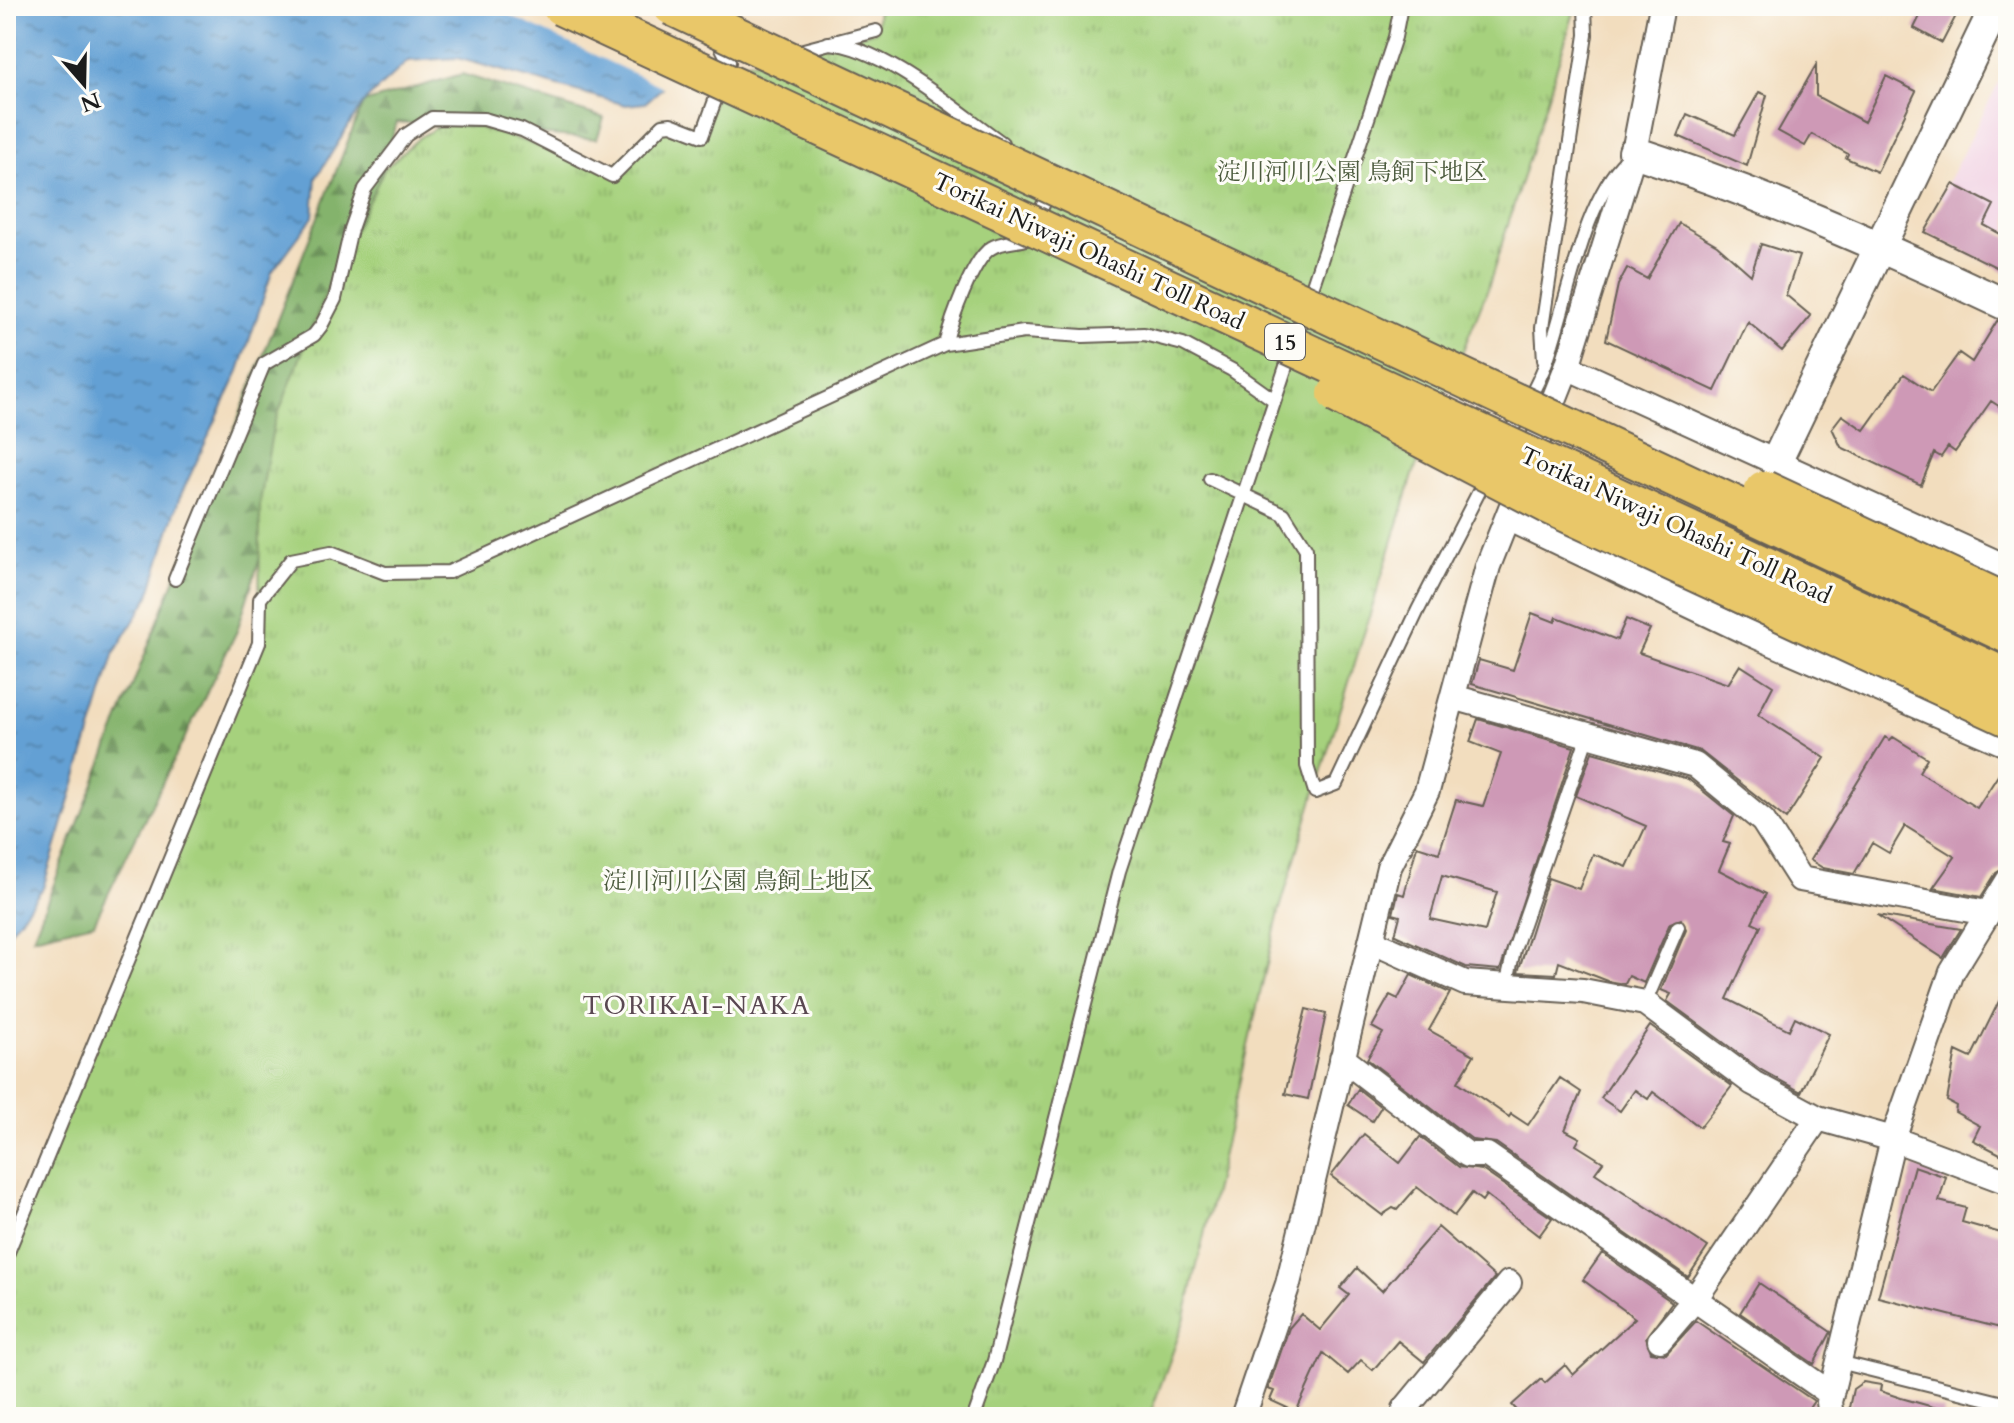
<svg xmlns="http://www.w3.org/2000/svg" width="2014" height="1423" font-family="Cardo,'Noto Serif JP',serif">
  <defs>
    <pattern id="forest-firs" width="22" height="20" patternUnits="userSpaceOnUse" patternTransform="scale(2)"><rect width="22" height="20" fill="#84b36c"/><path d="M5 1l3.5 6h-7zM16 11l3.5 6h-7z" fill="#6b9158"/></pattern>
    <pattern id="park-tufts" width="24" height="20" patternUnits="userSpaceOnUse" patternTransform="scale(2)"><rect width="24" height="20" fill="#a6d17d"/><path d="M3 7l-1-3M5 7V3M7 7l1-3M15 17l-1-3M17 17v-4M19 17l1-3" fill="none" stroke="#8eb36b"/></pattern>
    <pattern id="water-ripples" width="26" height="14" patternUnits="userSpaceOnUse" patternTransform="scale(2)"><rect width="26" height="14" fill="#63a0d4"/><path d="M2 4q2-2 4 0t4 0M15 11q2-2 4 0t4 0" fill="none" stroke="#5182ab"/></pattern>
  </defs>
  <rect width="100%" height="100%" fill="#fdfcf7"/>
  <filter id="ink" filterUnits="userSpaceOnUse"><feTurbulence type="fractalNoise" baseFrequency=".0125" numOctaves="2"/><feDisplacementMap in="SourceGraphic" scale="16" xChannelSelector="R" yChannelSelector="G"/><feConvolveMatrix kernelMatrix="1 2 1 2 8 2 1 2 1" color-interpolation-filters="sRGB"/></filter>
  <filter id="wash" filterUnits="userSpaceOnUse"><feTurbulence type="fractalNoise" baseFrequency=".006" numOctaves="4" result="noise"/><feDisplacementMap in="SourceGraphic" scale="32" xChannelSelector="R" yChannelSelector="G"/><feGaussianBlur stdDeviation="1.8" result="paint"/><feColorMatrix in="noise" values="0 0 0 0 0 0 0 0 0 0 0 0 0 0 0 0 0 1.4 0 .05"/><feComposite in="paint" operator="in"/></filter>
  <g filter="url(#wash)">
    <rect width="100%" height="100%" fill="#f2ddbe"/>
    <path fill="#f1d0e3" d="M2008 65V234L1940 197Z"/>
    <path fill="url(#forest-firs)" stroke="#506844" stroke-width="2" d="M462 74 604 118 597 139 397 122 237 631 94 923 33 937 363 103Z"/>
    <path fill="url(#park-tufts)" stroke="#61764c" stroke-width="2" d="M878 6H1576L1488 288 1414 472 1315 792 1279 912 1184 1321 1149 1417H6V1257L259 643 260 502 273 427 337 264 385 168 420 137 443 124 476 127 527 142 610 172 661 118 703 129 729 62 763 61 876 31Z"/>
    <path fill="url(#water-ripples)" stroke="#405e78" stroke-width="2" d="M6 6H612L702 53 645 103 626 105 457 58 408 61 363 103 316 178 313 217 272 272 239 371 179 499 149 596 115 652 43 888 6 937Z"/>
    <path fill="#f2ddbe" d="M490 6H621L705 53 669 90Z"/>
    <g id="blocks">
      <path fill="#ce99b6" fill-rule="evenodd" d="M1925 6H1961L1942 43 1914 28Z
        M1816 65V96L1864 122 1886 76 1916 91 1877 172 1846 158 1848 154 1812 134 1805 146 1778 131Z
        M1759 92 1767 95 1747 166 1678 136 1687 114 1735 135Z
        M1953 184 1994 205 1984 225 2008 238V273L1925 232Z
        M1679 223 1717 245 1751 275 1761 244 1799 256 1786 295 1811 316 1782 351 1748 322 1715 391 1606 340 1618 285 1627 268 1647 279Z
        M1997 321 2008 324V412L1991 401 1955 452 1948 447 1941 457 1934 453 1921 485 1841 447 1832 428 1842 415 1864 430 1904 374 1931 392 1959 353 1972 362Z
        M1532 613 1555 622 1557 617 1617 640 1626 619 1650 629 1639 653 1728 684 1740 665 1773 686 1758 715 1825 758 1786 819 1700 751 1472 684 1479 660 1513 670Z
        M1478 719 1574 747 1500 970 1466 967 1395 935 1400 916 1393 914 1398 893 1404 895 1417 846 1439 853 1456 800 1483 806 1501 754 1470 742ZM1442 876 1497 892 1485 931 1430 919Z
        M1885 737 1890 740 1893 737 1927 758 1919 772 1977 808 2008 760V866L1996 873 1981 897 1933 888 1955 857 1905 826 1889 853 1872 843 1854 874 1823 868 1810 860Z
        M1592 752 1688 779 1734 816 1723 842 1730 844 1719 870 1766 894 1752 922 1761 926 1727 999 1789 1030 1795 1017 1829 1034 1801 1092 1761 1070 1667 1001 1671 994 1661 990 1686 930 1681 919 1670 923 1644 983 1629 976 1625 984 1608 981 1559 962 1556 974 1518 972 1548 878 1579 889 1593 854 1627 867 1646 826 1576 796Z
        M1877 915 1961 929 1943 958Z
        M1411 975 1450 993 1429 1030 1474 1055 1458 1082 1509 1117 1511 1114 1528 1125 1560 1078 1581 1092 1565 1130 1580 1138 1576 1145 1603 1162 1595 1173 1708 1247 1688 1277 1496 1143 1473 1140 1367 1059 1383 1033 1372 1027 1390 995 1398 999Z
        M2008 983V1158L1973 1140 1980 1126 1955 1112 1956 1106 1947 1101 1956 1051 1971 1058Z
        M1306 1009 1326 1014 1308 1099 1285 1094Z
        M1650 1026 1732 1086 1700 1127 1653 1092 1648 1099 1635 1090 1620 1111 1601 1098Z
        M1358 1089 1381 1107 1372 1121 1348 1105Z
        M1364 1134 1400 1163 1420 1137 1459 1167 1482 1170 1552 1218 1539 1236 1486 1195 1482 1201 1472 1193 1454 1216 1417 1187 1397 1210 1393 1208 1382 1215 1331 1176Z
        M1914 1166 1946 1177 1939 1201 1966 1208 1962 1222 2008 1235V1330L1878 1297Z
        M1438 1227 1495 1277 1424 1362 1398 1341 1373 1370 1361 1360 1348 1374 1323 1353 1296 1412 1270 1400 1274 1391 1268 1389 1289 1328 1301 1314 1320 1330 1349 1295 1340 1288 1357 1268 1382 1291Z
        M1602 1253 1672 1302 1646 1337 1651 1352 1666 1354 1696 1321 1814 1401 1803 1417H1523L1512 1405 1541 1379 1545 1383 1565 1365 1573 1375 1635 1318 1583 1280Z
        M1759 1283 1831 1332 1814 1364 1740 1313Z
        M1863 1382 1881 1385 1880 1391 1901 1398 1944 1410 1943 1417H1847L1853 1389Z"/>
    </g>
  </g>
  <g filter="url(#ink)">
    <use href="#blocks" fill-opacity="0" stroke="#676055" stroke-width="2"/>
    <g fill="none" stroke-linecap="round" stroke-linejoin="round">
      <defs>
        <path id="service" d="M828 43C882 46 957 111 1002 143
          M792 53 876 31
          M945 344C951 322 972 260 991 248 1000 242 1016 242 1027 239L1051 188
          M1544 360 1542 328 1586 35 1585 6
          M1505 442C1518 417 1535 392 1545 365 1567 307 1582 202 1626 160
          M1210 479 1284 514 1306 549 1307 766 1315 792 1336 784 1418 610 1487 476
          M175 579 264 364 314 335 321 326 335 299 351 229 365 189 406 135 432 118 484 119 522 130 612 176 663 125 671 124 702 136 729 62 718 40
          M1506 986 1514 950 1588 735
          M1645 1003 1678 927
          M6 1257 259 643 260 599 291 560 331 552 385 573 449 572 945 344 1024 332 1083 336 1144 334 1183 344 1232 370 1274 400
          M1839 1362 2008 1404
          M974 1417 994 1361 1119 871 1395 37 1401 6"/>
        <path id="minor" d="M1567 367 2008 568
          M1507 518 1742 630 2008 745
          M1453 697 1695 765 1763 821 1800 879 1987 913
          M1371 941 1465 983 1583 991 1645 1003 1753 1083 1818 1118 1893 1139 2008 1182
          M1342 1058 1468 1155H1487L1831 1394
          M1660 1340 1695 1299 1818 1118
          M1243 1417 1288 1284 1389 867 1427 791 1488 566 1567 367 1634 152 1662 6
          M1407 1417 1405 1409 1509 1283
          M1831 1417 1829 1402 1893 1139 1952 972 2008 881"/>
        <path id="tertiary" d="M1634 152C1763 194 1886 248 2008 306
          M1776 462 1996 6"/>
      </defs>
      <use href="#service" stroke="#676055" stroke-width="16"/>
      <use href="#minor" stroke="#676055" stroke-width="28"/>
      <use href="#tertiary" stroke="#676055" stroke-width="34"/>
      <use href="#service" stroke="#fff" stroke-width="12"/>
      <use href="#minor" stroke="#fff" stroke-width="24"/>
      <use href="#tertiary" stroke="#fff" stroke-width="30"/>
      <defs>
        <path id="primary-bridge" d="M561 6 2008 679
          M672 6 2008 634
          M1337 394 1548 504 2008 717
          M1764 490 2008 604"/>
      </defs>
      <use href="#primary-bridge" stroke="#676055" stroke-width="42" stroke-linecap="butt"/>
      <use href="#primary-bridge" stroke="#e9c769" stroke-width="38"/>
    </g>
  </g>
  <g text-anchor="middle" stroke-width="6" stroke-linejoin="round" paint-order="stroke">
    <rect fill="#fdfcf7" stroke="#605f5e" stroke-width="2" x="1265" y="324" width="40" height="36" rx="6"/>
    <g font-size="22" font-weight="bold" fill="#1c1c1c">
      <text x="1285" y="350">15</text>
    </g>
    <g font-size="24" fill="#4c5b3e" stroke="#fdfcf7">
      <text x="1352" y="180">淀川河川公園 鳥飼下地区</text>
      <text x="738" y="889">淀川河川公園 鳥飼上地区</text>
    </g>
    <g font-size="24" fill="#1c1c1c" stroke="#fdfcf7">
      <text transform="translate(1089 251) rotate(25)" y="8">Torikai Niwaji Ohashi Toll Road</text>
      <text transform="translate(1676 525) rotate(25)" y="8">Torikai Niwaji Ohashi Toll Road</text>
    </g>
    <g font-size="26" letter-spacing="2" fill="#5a4852" stroke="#fdfcf7">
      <text x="697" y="1014">TORIKAI-NAKA</text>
    </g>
  </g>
  <rect width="2014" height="1423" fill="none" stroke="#fdfcf7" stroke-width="32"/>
  <g transform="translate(84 84) rotate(160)" stroke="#fdfcf7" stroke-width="6" paint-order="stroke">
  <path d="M0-6L14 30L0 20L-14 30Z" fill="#1c1c1c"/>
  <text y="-12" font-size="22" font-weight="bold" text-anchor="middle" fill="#1c1c1c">N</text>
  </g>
</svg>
